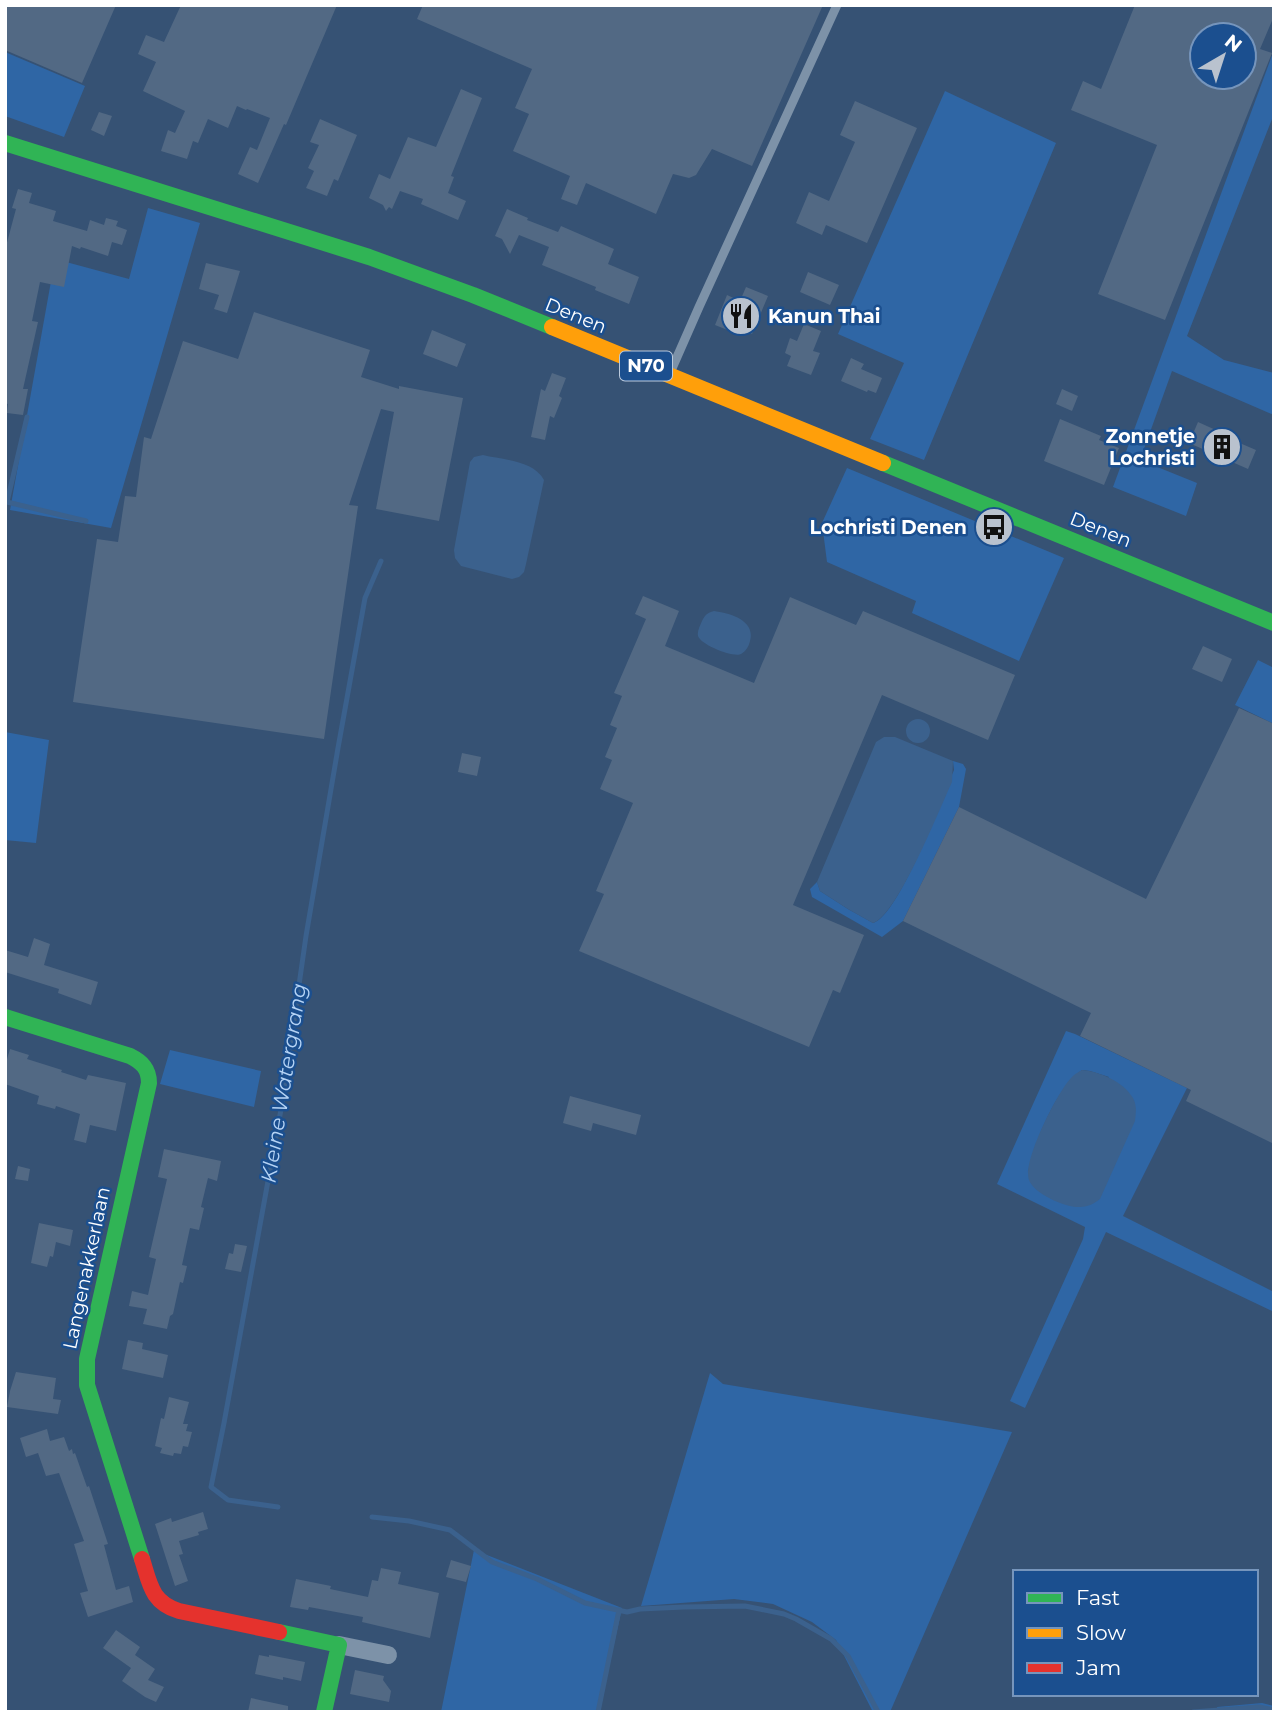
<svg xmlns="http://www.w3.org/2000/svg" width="1279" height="1717" font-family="Montserrat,sans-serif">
  <rect width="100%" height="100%" fill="#365274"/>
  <path fill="#2f66a5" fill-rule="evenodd" d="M1274 50V114L1187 336 1224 360 1274 373V415L1172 371 1140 460 1197 483 1186 516 1113 487Z
    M5 52 85 86 64 137 5 116Z
    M945 91 1056 143 924 460 870 439 904 363 838 334Z
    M148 208 200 223 111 528 10 510 55 259 129 279Z
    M847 468 1064 558 1019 661 912 613 916 601 827 562 822 523Z
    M1258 660 1274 668V724L1235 705Z
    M5 732 49 740 36 843 5 840Z
    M953 761 963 764 966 769 959 807 903 921 882 937 812 897 810 889 817 882 820 891 848 909 873 923C899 916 942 798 954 770Z
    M1066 1031 1075 1034 1187 1088 1123 1216 1274 1292V1312L1106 1232 1025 1408 1010 1401 1083 1239 1085 1227 997 1184ZM1082 1070 1090 1071 1109 1077 1028 1172C1035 1141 1056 1088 1082 1070Z
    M170 1050 261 1071 254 1107 160 1084Z
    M710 1373 723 1384 1012 1432 890 1712H873L836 1640 812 1622 773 1604 734 1599 641 1606Z
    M474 1550 622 1608 599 1712H441Z
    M1262 1703 1274 1706V1712H1218L1217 1707Z"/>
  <path fill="#3b618d" d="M483 455C503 460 533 460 544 480L526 564 524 572 519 577 512 579 461 566 455 558 454 550 470 462 474 457Z
    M714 611C729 613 756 620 750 641 749 646 746 651 741 654 734 658 701 645 698 636 697 631 700 626 702 621 705 615 707 613 714 611Z
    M906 731a12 12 0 1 1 24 0a12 12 0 1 1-24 0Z
    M884 737H895L953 761 952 782C940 808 897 916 873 923L848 909 820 891 817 882 876 742Z
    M1082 1070C1100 1072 1123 1081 1133 1098 1137 1105 1136 1113 1135 1121L1100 1199C1094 1204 1087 1207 1080 1207 1066 1208 1034 1194 1029 1180 1022 1162 1059 1088 1073 1076 1076 1073 1079 1072 1082 1070Z"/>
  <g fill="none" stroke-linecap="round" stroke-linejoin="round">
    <path stroke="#3b618d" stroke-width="5" d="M27 417 7 502 86 521
      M278 1507 228 1500 211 1487 224 1423 282 1104 306 936 338 748 365 598 381 561
      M372 1517 409 1521 450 1530 492 1562 537 1579 585 1603 627 1612 640 1609 684 1607 745 1606 784 1614 796 1619 831 1639 848 1656 878 1712
      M598 1712 619 1610
      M1193 1712 1259 1707 1274 1710"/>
  </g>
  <path fill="#526984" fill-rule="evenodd" d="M5 5H116L82 83 5 50Z
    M181 5H337L286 125 284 124 258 183 238 174 250 147 257 150 270 118 247 109 246 110 237 106 228 128 208 119 198 143 193 141 187 159 161 151 168 130 175 133 185 111 143 91 156 62 138 54 146 35 164 42Z
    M423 5H823L752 166 712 149 696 175 689 178 673 174 656 214 586 183 577 205 561 199 570 176 513 151 529 114 515 108 532 69 417 19Z
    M1135 5H1274V16L1260 49 1272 53 1165 320 1098 294 1157 145 1071 110 1083 81 1101 89ZM1202 35H1244V77H1202Z
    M461 89 482 98 451 176 454 177 448 193 466 201 458 220 421 204 423 199 400 191 392 209 389 207 386 211 383 205 369 198 379 174 390 179 408 137 436 147Z
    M855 101 917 128 867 243 826 225 822 235 796 223 809 192 829 201 855 142 840 135Z
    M99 112 112 116 104 136 91 130Z
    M320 119 357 135 338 181 334 179 327 196 306 188 314 171 308 168 319 145 310 142Z
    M18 189 32 193 29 203 56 211 53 221 87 231 90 220 104 225 106 218 118 221 116 226 127 230 122 245 112 242 108 256 81 247 80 249 72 246 64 287 40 282 32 321 38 322 23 389H28L23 415 7 413 8 404 5 403V250L16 209 12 208Z
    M507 209 528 218 527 220 558 232 561 226 614 249 608 264 639 277 629 304 595 290 596 287 542 265 549 247 519 235 510 254 502 239 495 236Z
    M206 263 240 271 227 313 214 309 219 295 199 289Z
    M808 272 839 285 830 305 800 292Z
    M746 287 768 296 752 334 737 328 735 333 715 325 727 295 740 301Z
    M254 312 370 350 361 377 399 389V386L463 398 439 521 376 509 394 412 381 409 349 505 358 506 324 739 73 702 97 539 118 542 125 496 136 497 144 437 151 439 183 341 238 359Z
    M804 324 821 331 813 351 820 353 811 375 787 366 791 356 785 353 790 338 797 341Z
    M432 330 466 344 457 367 423 354Z
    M851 358 864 364 861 369 882 378 876 393 868 390 867 392 841 381Z
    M552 373 566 378 559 396 562 398 554 418 550 416 545 440 531 437 541 389 545 391Z
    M1062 389 1078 396 1072 411 1056 404Z
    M1060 419 1101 436 1099 440 1119 448 1104 485 1044 461Z
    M1198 422 1229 436 1228 438 1256 450 1248 469 1189 443Z
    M643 596 679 611 665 646 754 683 790 597 856 625 863 611 1015 675 988 740 882 695 793 905 864 935 840 993 833 990 809 1047 579 951 604 894 596 891 633 803 600 789 612 760 605 757 617 728 610 725 622 696 614 693 646 619 635 614Z
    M1203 646 1232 659 1222 682 1192 669Z
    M1239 708 1274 724V1144L1186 1101 1191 1090 1080 1036 1091 1013 903 921 959 807 1146 899Z
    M462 753 481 757 477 776 458 772Z
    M34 938 50 944 44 965 98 982 91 1005 58 993 59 989 5 972V950L28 957Z
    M10 1049 29 1055 27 1059 62 1070 61 1072 86 1080 88 1075 126 1083 116 1131 90 1125 86 1143 74 1140 80 1114 56 1106 55 1109 37 1104 39 1096 5 1084V1066Z
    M570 1096 641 1115 636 1135 593 1123 591 1131 563 1123Z
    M164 1149 221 1161 217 1181 208 1178 201 1207 204 1208 199 1230 190 1228 182 1265 187 1266 183 1283 180 1282 173 1314 170 1316 167 1329 143 1324 147 1309 129 1306 132 1291 148 1295 156 1259 149 1257 167 1179 158 1177Z
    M18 1166 30 1169 28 1181 15 1179Z
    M39 1223 73 1230 70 1246 56 1242 53 1257 50 1256 47 1267 31 1263Z
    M235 1244 247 1246 241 1272 225 1269 229 1253 233 1254Z
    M128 1340 143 1343 142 1349 168 1355 163 1378 122 1369Z
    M16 1372 56 1378 53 1399 61 1400 58 1414 7 1407 10 1391Z
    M169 1397 189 1402 183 1424H188L186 1431 192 1432 188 1447 183 1446 181 1454 174 1453 173 1456 160 1453 162 1448 155 1446 161 1418 164 1419Z
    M47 1429 50 1441 64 1437 69 1451 72 1449 73 1454 75 1453 87 1487 89 1486 108 1544 104 1545 116 1590 129 1586 133 1602 88 1617 80 1593 88 1591 74 1544 84 1541 59 1473 46 1476 38 1453 26 1457 20 1438Z
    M203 1512 208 1529 198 1532 199 1535 179 1541 183 1554 179 1555 188 1581 175 1586 155 1524 171 1518 172 1522Z
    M451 1560 471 1566 466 1582 446 1577Z
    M381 1568 401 1572 398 1584 439 1593 430 1638 362 1622 363 1617 309 1607 308 1610 290 1607 296 1579 331 1586 330 1589 368 1597 372 1580 378 1581Z
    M116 1630 140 1647 135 1655 155 1669 148 1680 164 1687 156 1702 145 1697 122 1681 131 1668 103 1648Z
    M259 1655 269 1657V1655L305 1662 301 1681 283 1677V1680L255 1674Z
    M355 1670 384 1676 383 1680 391 1691 389 1702 350 1694Z
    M251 1698 288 1706V1712H248Z"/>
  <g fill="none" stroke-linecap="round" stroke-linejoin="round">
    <path stroke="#7d92a8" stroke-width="9" d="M670 373 699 307 837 5"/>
    <path stroke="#7d92a8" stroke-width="18" d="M339 1645 388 1655"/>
    <path stroke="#30b455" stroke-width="16" d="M5 143 369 257 473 295 552 327
      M883 463 1274 623
      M5 1017 130 1056C142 1062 149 1069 149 1083L87 1359V1385L142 1559
      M279 1632 339 1645 324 1712"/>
    <path stroke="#ff9f0a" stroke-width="16" d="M552 327 883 463"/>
    <path stroke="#e5322d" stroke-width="16" d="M142 1559C150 1584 151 1602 179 1611L279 1632"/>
  </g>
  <defs>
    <symbol id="restaurant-disc" viewBox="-11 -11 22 22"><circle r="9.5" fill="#b9c2ce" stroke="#1b4f8f"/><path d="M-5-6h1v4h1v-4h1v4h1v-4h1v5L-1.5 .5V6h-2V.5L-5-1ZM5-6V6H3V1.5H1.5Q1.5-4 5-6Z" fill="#111"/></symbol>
    <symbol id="building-disc" viewBox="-11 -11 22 22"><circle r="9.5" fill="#b9c2ce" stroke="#1b4f8f"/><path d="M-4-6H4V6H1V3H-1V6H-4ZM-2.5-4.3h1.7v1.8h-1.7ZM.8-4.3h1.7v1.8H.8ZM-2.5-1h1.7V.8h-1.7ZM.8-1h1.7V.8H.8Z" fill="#111"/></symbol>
    <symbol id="bus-disc" viewBox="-11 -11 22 22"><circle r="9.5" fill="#b9c2ce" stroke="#1b4f8f"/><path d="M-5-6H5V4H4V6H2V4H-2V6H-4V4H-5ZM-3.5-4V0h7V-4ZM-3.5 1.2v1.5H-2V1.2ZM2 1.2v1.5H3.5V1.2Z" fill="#111"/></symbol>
  </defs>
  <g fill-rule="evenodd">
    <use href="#restaurant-disc" x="719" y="294" width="44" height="44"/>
    <use href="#building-disc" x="1200" y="425" width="44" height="44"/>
    <use href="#bus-disc" x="972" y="505" width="44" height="44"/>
  </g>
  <g text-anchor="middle" stroke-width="5" stroke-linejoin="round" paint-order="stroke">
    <rect fill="#1b4f8f" stroke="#bbcadd" stroke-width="2" x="620" y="351.5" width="52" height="29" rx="5"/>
    <g font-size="18" font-weight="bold" fill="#fff">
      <text x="646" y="372">N70</text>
    </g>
    <g font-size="19" fill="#fff" stroke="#1b4f8f">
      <text transform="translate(576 315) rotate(22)" y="7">Denen</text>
      <text transform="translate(1101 529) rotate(22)" y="7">Denen</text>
      <text transform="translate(86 1268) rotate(-78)" y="7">Langenakkerlaan</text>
    </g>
    <g font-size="19" font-weight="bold" fill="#fff" stroke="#1b4f8f" text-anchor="end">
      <text x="768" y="323" text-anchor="start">Kanun Thai</text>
      <text x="1195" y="443">Zonnetje<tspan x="1195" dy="22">Lochristi</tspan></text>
      <text x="967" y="534">Lochristi Denen</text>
    </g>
    <g font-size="21" font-style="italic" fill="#b5d3f5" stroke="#1b4f8f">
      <text transform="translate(284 1083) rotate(-81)" y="7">Kleine Watergrang</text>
    </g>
  </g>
  <rect width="1279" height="1717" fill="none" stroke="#ffffff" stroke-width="14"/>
  <rect x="1013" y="1570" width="245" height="126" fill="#1b4f8f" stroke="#7695bc" stroke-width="2"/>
  <rect x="1027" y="1593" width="35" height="10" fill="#30b455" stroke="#7695bc" stroke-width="2"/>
  <text x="1076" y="1605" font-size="21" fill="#ffffff">Fast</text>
  <rect x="1027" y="1628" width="35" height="10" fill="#ff9f0a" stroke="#7695bc" stroke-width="2"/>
  <text x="1076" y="1640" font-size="21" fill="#ffffff">Slow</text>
  <rect x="1027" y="1663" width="35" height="10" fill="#e5322d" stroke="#7695bc" stroke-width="2"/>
  <text x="1076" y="1675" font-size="21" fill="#ffffff">Jam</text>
  <g transform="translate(1223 56) rotate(39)"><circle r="33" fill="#1b4f8f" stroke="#7695bc" stroke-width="2"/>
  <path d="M0-5L12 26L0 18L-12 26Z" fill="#b9c2ce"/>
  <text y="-10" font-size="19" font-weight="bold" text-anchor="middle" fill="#ffffff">N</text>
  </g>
</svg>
